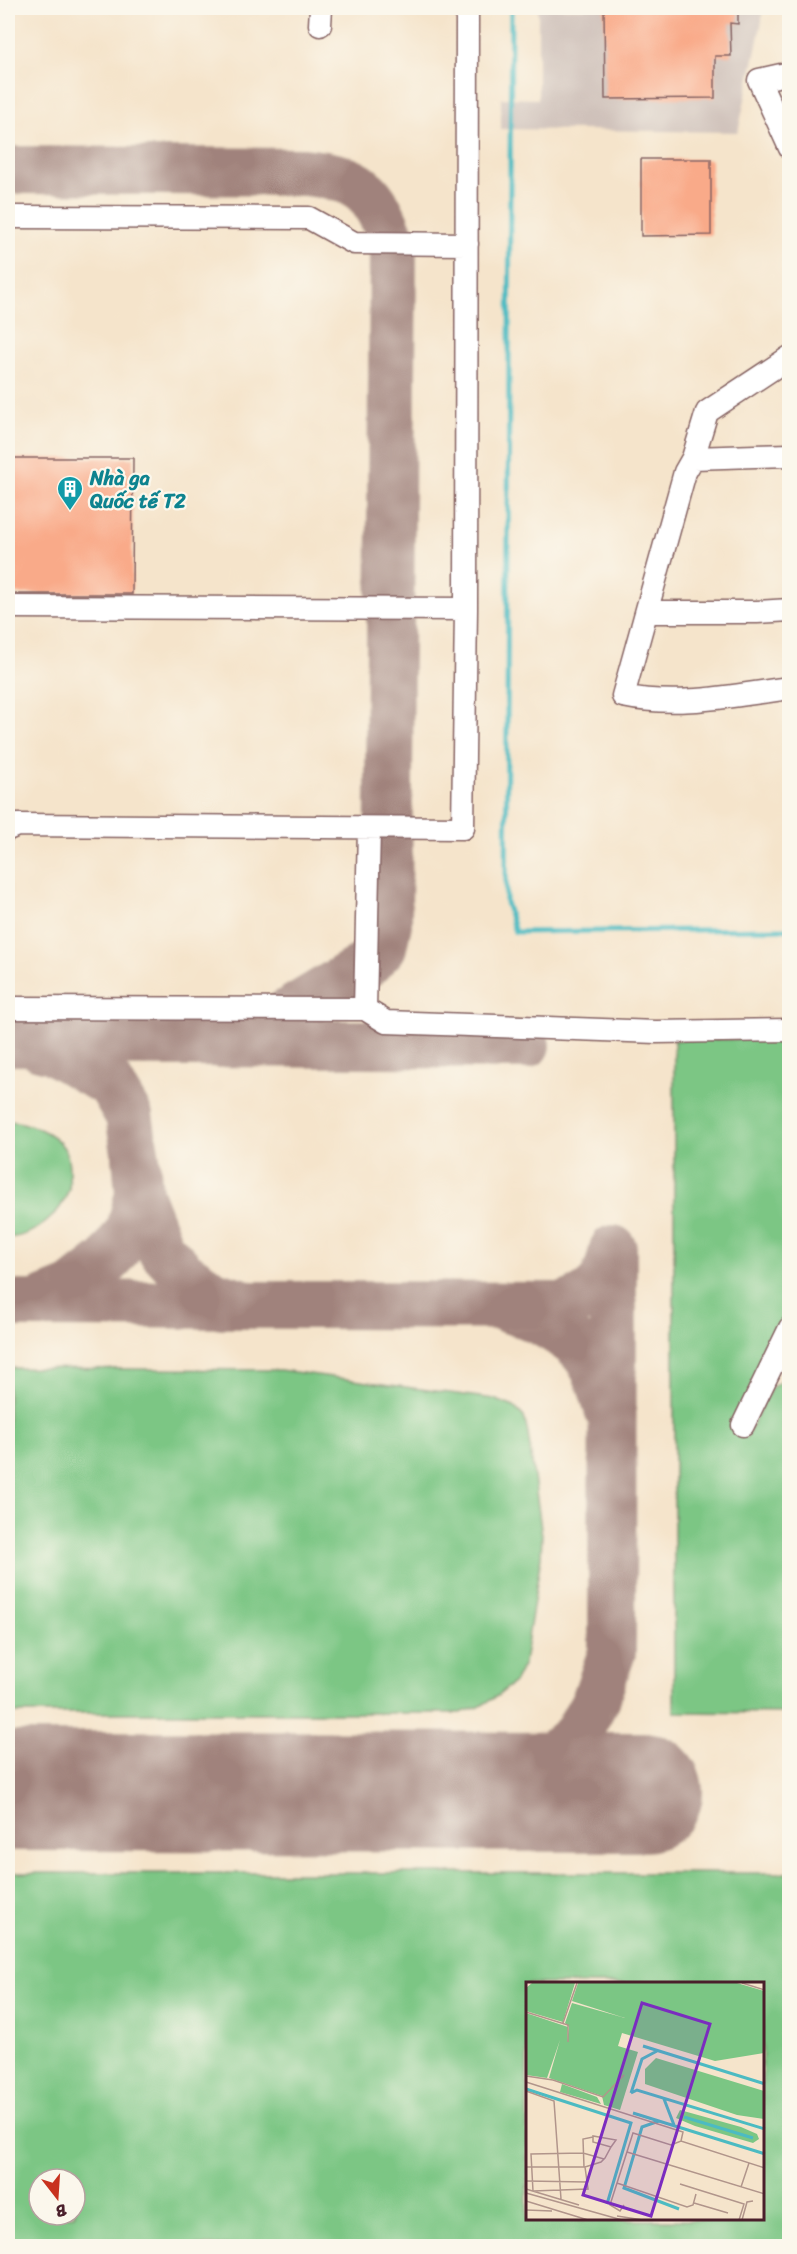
<svg xmlns="http://www.w3.org/2000/svg" width="797" height="2254" font-family="Sriracha,sans-serif">
  <rect width="100%" height="100%" fill="#fbf7ec"/>
  <filter id="ink" filterUnits="userSpaceOnUse"><feTurbulence type="fractalNoise" baseFrequency=".0167" numOctaves="2"/><feDisplacementMap in="SourceGraphic" scale="12" xChannelSelector="R" yChannelSelector="G"/><feConvolveMatrix kernelMatrix="1 2 1 2 8 2 1 2 1" color-interpolation-filters="sRGB"/></filter>
  <filter id="wash" filterUnits="userSpaceOnUse"><feTurbulence type="fractalNoise" baseFrequency=".008" numOctaves="4" result="noise"/><feDisplacementMap in="SourceGraphic" scale="24" xChannelSelector="R" yChannelSelector="G"/><feGaussianBlur stdDeviation="1.35" result="paint"/><feColorMatrix in="noise" values="0 0 0 0 0 0 0 0 0 0 0 0 0 0 0 0 0 1.4 0 .05"/><feComposite in="paint" operator="in"/></filter>
  <g filter="url(#wash)">
    <rect width="100%" height="100%" fill="#f5e4cb"/>
    <path fill="#cfc1ba" d="M538 8H762V21L738 132 501 129V98L538 99Z"/>
    <path fill="#7bc684" stroke="#627258" stroke-width="1.5" fill-rule="evenodd" d="M789 1038V1311L731 1430 746 1438 771 1388 789 1376V1713L674 1712V1040Z
      M8 1121C26 1122 53 1131 64 1148 68 1154 69 1164 69 1171 69 1177 70 1183 69 1189 61 1215 35 1236 8 1238Z
      M8 1368 280 1370 494 1399 514 1407 524 1417 528 1434 542 1535 541 1557 524 1663 515 1681 499 1695 479 1707 460 1713H8Z
      M8 1873H789V2246H8ZM527 1984H762V2220H527ZM39 2179H75V2215H39Z"/>
    <g fill="none" stroke-linecap="round" stroke-linejoin="round">
      <path stroke="#4cbbc2" stroke-width="5" d="M511 8 506 902 515 932 790 929"/>
      <path stroke="#a0827b" stroke-width="48" d="M8 170 304 172C362 178 373 189 393 243L388 924 383 947 366 965 255 1032 239 1040 219 1044
        M8 1042 526 1045
        M40 1047 52 1050 111 1085 129 1116 136 1158 139 1194 160 1248 183 1273 214 1294 238 1301
        M38 1303 72 1289 109 1260 130 1229 139 1194
        M8 1304 564 1306C598 1294 606 1284 613 1249
        M509 1310C534 1316 572 1336 587 1357 598 1373 603 1391 608 1409
        M472 1792 514 1779 544 1762 576 1735 595 1701 612 1652 613 1253"/>
      <path stroke="#a0827b" stroke-width="120" d="M8 1791 643 1792"/>
    </g>
    <g id="blocks">
      <path fill="#f9aa89" d="M604 8H738V24L730 23 731 56H715V98L605 99Z
        M641 159H711V235L641 236Z
        M8 458H133L132 594H8Z"/>
    </g>
  </g>
  <g filter="url(#ink)">
    <use href="#blocks" fill-opacity="0" stroke="#866463" stroke-width="1.5"/>
    <g fill="none" stroke-linecap="round" stroke-linejoin="round">
      <defs>
        <path id="minor" d="M320 25 321 8
          M790 73 759 80 790 148
          M8 217 309 218 354 243 467 244
          M790 357 707 412 693 458 685 472 623 696C678 708 735 695 790 688
          M693 458 790 455
          M8 607 466 609
          M647 612H757L790 610
          M8 829 17 825 463 828 466 609 467 8
          M8 1008 365 1009 386 1022 656 1032 790 1030
          M365 1009 369 828
          M743 1425 790 1328"/>
      </defs>
      <use href="#minor" stroke="#866463" stroke-width="25"/>
      <use href="#minor" stroke="#fff" stroke-width="22"/>
    </g>
  </g>
  <defs>
    <symbol id="building-pin" viewBox="-11 -11 22 30"><path d="M0 17L-7.5 6A9.5 9.5 0 1 1 7.5 6Z" fill="#0f9aa8" stroke="#fbf7ec"/><path d="M-4-6H4V6H1V3H-1V6H-4ZM-2.5-4.3h1.7v1.8h-1.7ZM.8-4.3h1.7v1.8H.8ZM-2.5-1h1.7V.8h-1.7ZM.8-1h1.7V.8H.8Z" fill="#fff"/></symbol>
  </defs>
  <g fill-rule="evenodd">
    <use href="#building-pin" x="55" y="474" width="30" height="40"/>
  </g>
  <g text-anchor="middle" stroke-width="4.5" stroke-linejoin="round" paint-order="stroke">
    <g font-size="20" font-weight="bold" fill="#0d838f" stroke="#fbf7ec" text-anchor="start">
      <text x="90" y="485">Nhà ga<tspan x="90" dy="23">Quốc tế T2</tspan></text>
    </g>
  </g>
  <g transform="translate(526 1982)">
    <rect width="238" height="238" fill="#f5e4cb"/>
    <path d="M6 1H49L37 40 0 29V6ZM52 1H211L238 9V71L189 79 96 51 92 64 112 70 94 128 78 123 76 114 23 96 34 58 21 96 0 93V31L42 45 41 60 43 45 39 41 46 21 99 36 46 19ZM130 76 238 109V137L211 133 119 102V87ZM36 102 71 115 75 122 34 110ZM154 128 215 145 231 152 233 157 227 161 169 144 150 136Z" fill="#7bc684"/>
    <path fill="none" stroke="#4cbbc2" stroke-width="3" d="M117 64 239 102M0 107 105 141 81 222M105 111 111 108 239 147M105 111 116 77 131 69M138 117 148 143M107 131 239 172M158 135 227 156M133 139 116 145 98 206 153 227"/>
    <path fill="none" stroke="#b1958b" stroke-width="1.5" d="M216 1 239 8M0 30 42 43V60M37 41 51 1M0 94 27 98 77 115 98 93M0 100 157 150 155 159M0 109 28 119 35 217M101 170 239 212M0 185H59L75 180 79 176 85 165 90 158 67 154V160L85 165M58 185 57 157 67 155M59 185 62 207 7 209 5 172 57 171 78 177M0 199 61 200M91 201 161 225 167 223 170 212M154 202 218 222 213 238M215 205 223 181M0 207 53 223M0 211 96 238M0 219 62 238M168 221 202 231M98 223 94 229 84 223 107 151 145 163 155 159 239 186M0 228 26 229M91 234 117 238M216 238 221 220 227 219"/>
    <path fill="#7b2cbf" fill-opacity="0.15" stroke="#7b2cbf" stroke-width="3" d="M116 21 184 42 125 234 57 213Z"/>
    <rect width="238" height="238" fill="none" stroke="#4a1f2b" stroke-width="3"/>
  </g>
  <rect width="797" height="2254" fill="none" stroke="#fbf7ec" stroke-width="30"/>
  <g transform="translate(57 2197) rotate(163)"><circle r="28" fill="#fbf7ec" stroke="#b4a19f" stroke-width="1.5"/>
  <path d="M0-4.5L10 22L0 15L-10 22Z" fill="#c8321e"/>
  <text y="-9" font-size="16" font-weight="bold" text-anchor="middle" fill="#4a1f2b">B</text>
  </g>
</svg>
